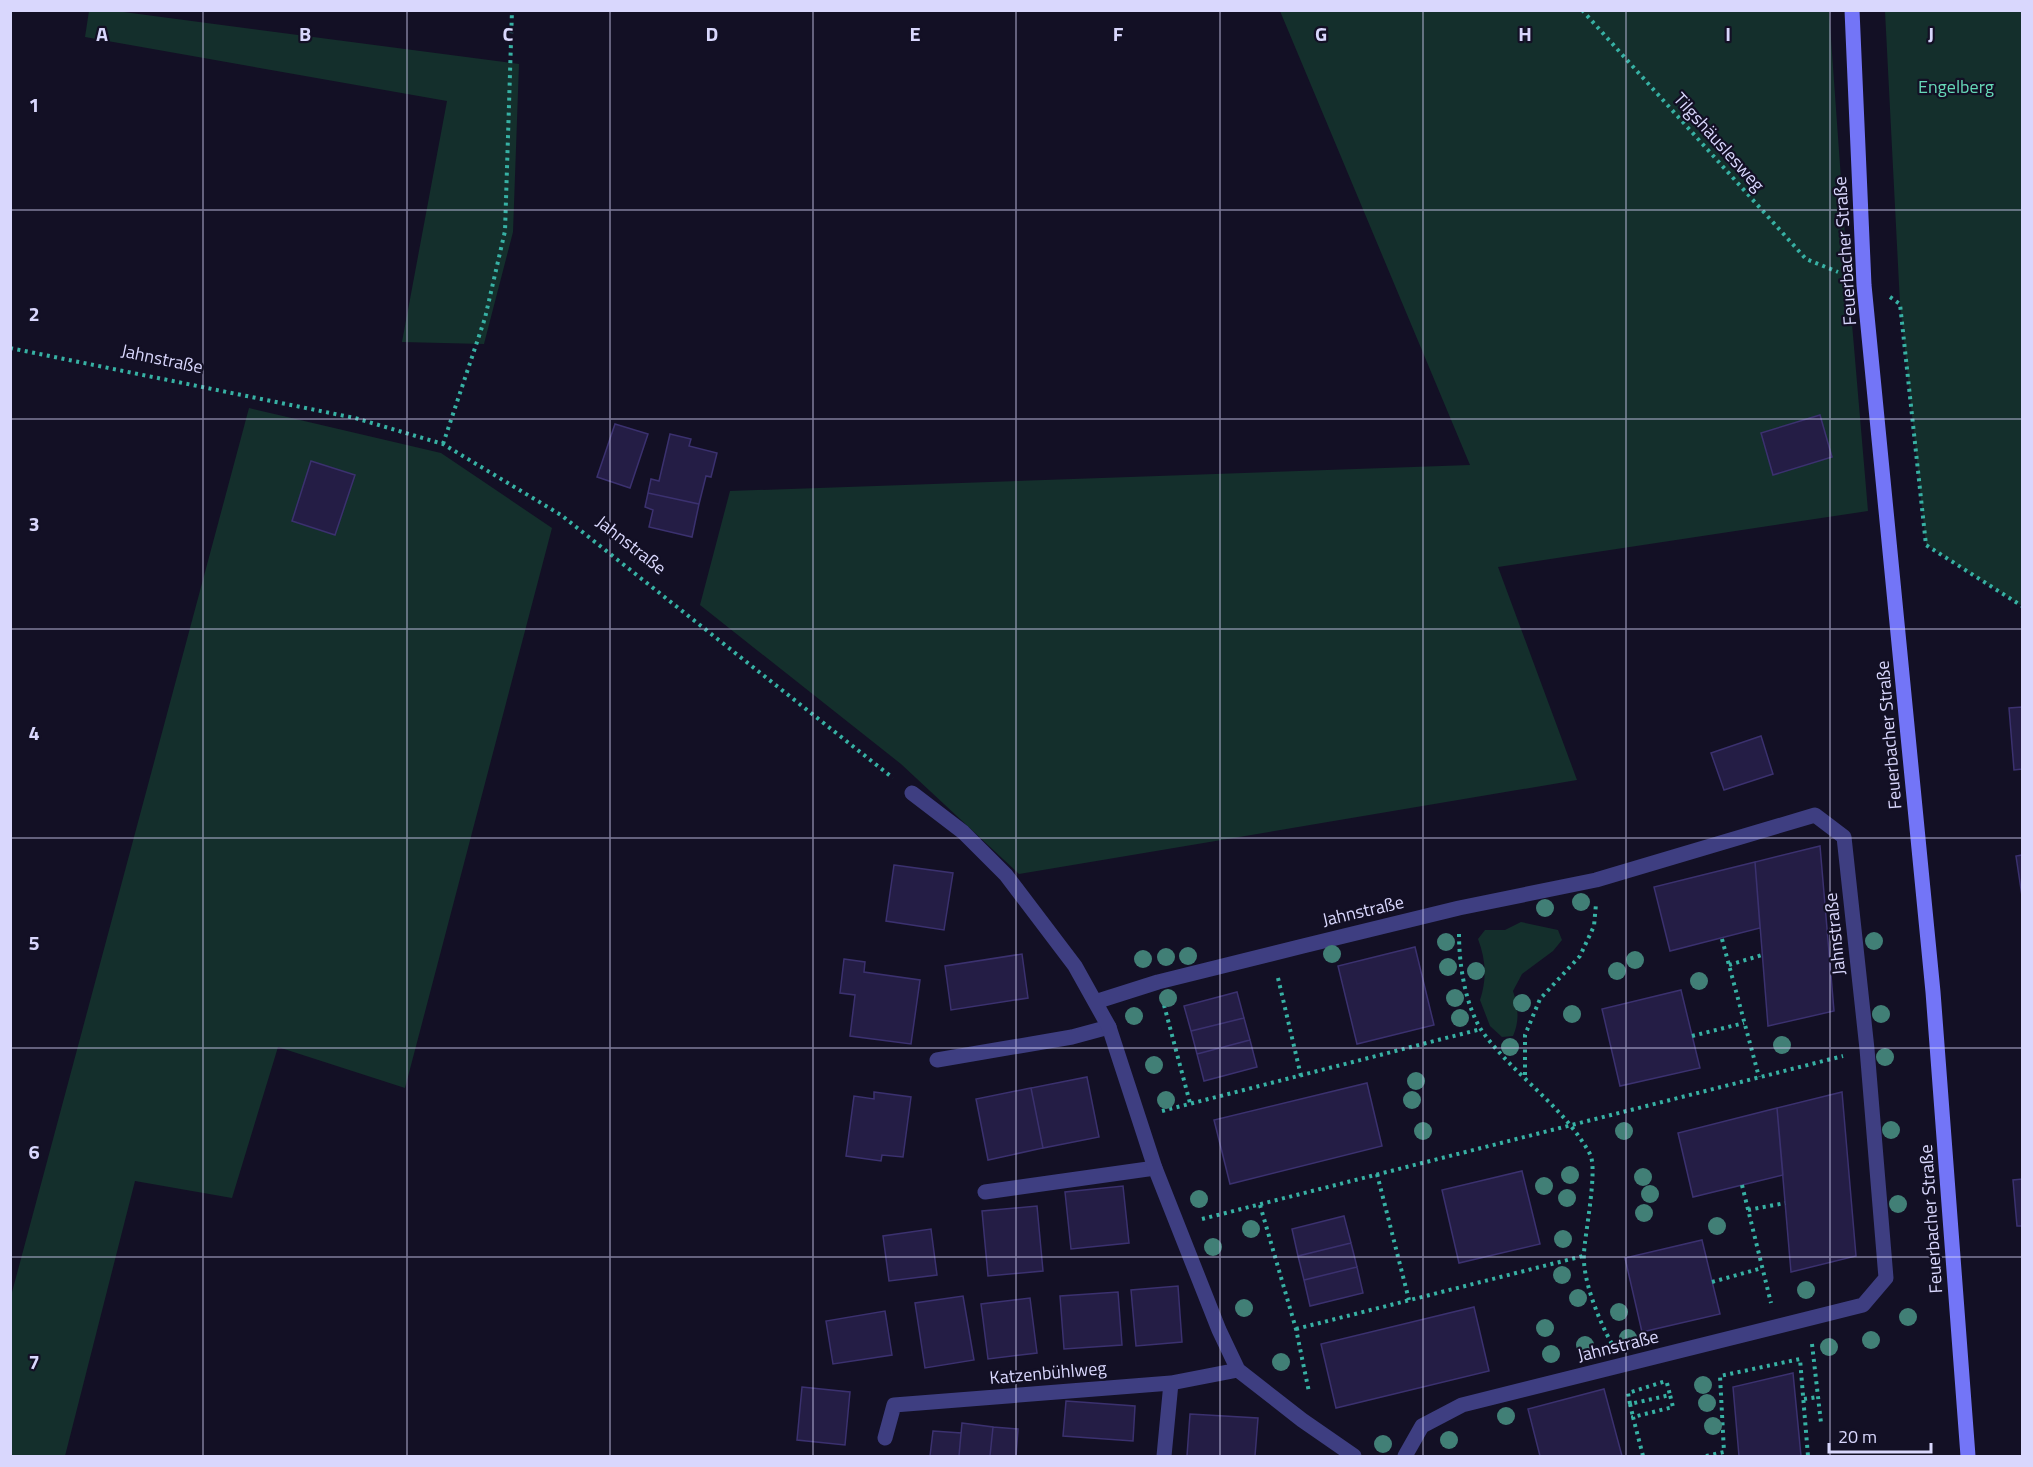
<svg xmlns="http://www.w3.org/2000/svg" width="2033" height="1467" font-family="'Titillium Web',sans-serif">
  <rect width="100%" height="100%" fill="#131025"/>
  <path fill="#142f2c" d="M116 11 519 64 513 232 484 344 402 342 447 101 85 37 89 11Z
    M1280 11H1829L1848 277 1868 511 1498 567 1577 780 1019 874 901 764 700 605 730 491 1470 465Z
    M1885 11H2022V606L1926 545 1900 304Z
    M249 408 441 453 552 528 405 1088 278 1047 232 1198 135 1181 65 1456H11V1296Z
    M1521 922 1558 930 1562 940 1553 951 1522 974 1513 991C1518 1007 1520 1020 1513 1036L1502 1037 1490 1026 1480 1000C1487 979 1486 960 1478 939L1485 930H1505Z"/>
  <path fill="#241d45" stroke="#3b316f" stroke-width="1.5" d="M1820 415 1832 457 1773 475 1761 433Z
    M615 424 648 434 630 488 597 477Z
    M670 434 691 439 689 446 717 453 711 477 706 476 699 504 648 493 651 479 659 481Z
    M311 461 355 475 335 535 292 521Z
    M648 493 699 504 692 537 649 527 653 510 645 507Z
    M2022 707V769L2014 770 2009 708Z
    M1761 736 1773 774 1724 790 1711 753Z
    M1820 846 1834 1011 1768 1026 1755 862Z
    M2022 855V896L2016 856Z
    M1755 862 1760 928 1670 951 1654 887Z
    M894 865 953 873 944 930 886 921Z
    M1415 947 1434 1025 1357 1044 1338 966Z
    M1022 954 1028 998 951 1010 945 966Z
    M844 959 865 962 864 972 920 980 911 1044 850 1036 855 995 840 993Z
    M1681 990 1700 1068 1620 1086 1602 1009Z
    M1237 992 1244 1018 1191 1031 1184 1006Z
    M1244 1018 1250 1040 1197 1054 1191 1031Z
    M1250 1040 1257 1067 1204 1081 1197 1054Z
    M1087 1077 1099 1137 1043 1148 1031 1088Z
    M1367 1083 1382 1146 1230 1184 1214 1120Z
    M1031 1088 1043 1148 988 1160 976 1099Z
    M874 1092 911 1097 903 1157 882 1155 881 1161 846 1156 854 1096 874 1099Z
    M1842 1092 1856 1256 1791 1272 1777 1108Z
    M1777 1108 1783 1175 1693 1197 1678 1133Z
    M1522 1171 1540 1244 1459 1263 1442 1190Z
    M2022 1179V1226H2017L2013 1180Z
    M1123 1186 1129 1243 1071 1249 1065 1192Z
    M1037 1206 1043 1271 988 1276 982 1211Z
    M1344 1216 1351 1243 1298 1256 1292 1229Z
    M931 1229 937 1275 889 1281 883 1236Z
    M1702 1240 1720 1314 1642 1332 1625 1258Z
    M1351 1243 1357 1267 1304 1280 1298 1256Z
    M1357 1267 1363 1293 1310 1306 1304 1280Z
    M1178 1286 1182 1342 1136 1346 1131 1290Z
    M1118 1292 1122 1345 1064 1349 1060 1296Z
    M963 1296 974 1360 925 1368 915 1303Z
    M1030 1298 1037 1353 988 1359 981 1304Z
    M1474 1307 1489 1371 1336 1408 1321 1344Z
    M885 1311 892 1355 833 1364 826 1321Z
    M1793 1373 1801 1456H1739L1733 1387Z
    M802 1387 850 1392 845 1445 797 1440Z
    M1604 1389 1622 1456H1540L1528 1409Z
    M1066 1401 1135 1406 1133 1441 1063 1436Z
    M1190 1414 1258 1418 1255 1456H1187Z
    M962 1423 993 1427 990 1456H959Z
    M993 1427 1018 1429 1016 1456H990Z
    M933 1431 961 1433 959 1456H930Z"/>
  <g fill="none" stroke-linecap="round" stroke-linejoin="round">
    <path stroke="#37b1a4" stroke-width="4" stroke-dasharray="3 4.5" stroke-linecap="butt" d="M1582 10 1806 259 1838 272
      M1890 297 1900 304 1926 545 2022 606
      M10 348 355 418 443 444 561 515 893 778
      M443 444 485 318 505 231 512 10
      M1459 934C1459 964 1465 1005 1482 1031 1513 1075 1563 1105 1590 1154 1598 1169 1585 1233 1584 1253 1582 1279 1599 1321 1612 1344
      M1722 939 1759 1077
      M1729 965 1762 955
      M1278 978 1301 1076
      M1164 1005 1190 1103
      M1692 1036 1744 1023
      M1525 1075V1035L1540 999 1580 956 1594 926 1596 904
      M1162 1111 1481 1029
      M1377 1174 1409 1300
      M1742 1185 1771 1303
      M1260 1205 1296 1329 1309 1392
      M1748 1210 1785 1203
      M1202 1219 1843 1056
      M1712 1282 1762 1268
      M1296 1329 1583 1256
      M1812 1344 1821 1423
      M1667 1383 1670 1395
      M1804 1399 1818 1397
      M1630 1404 1633 1417
      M1643 1456 1633 1417 1673 1407 1670 1395 1630 1404 1628 1393 1666 1381
      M1706 1456 1724 1452 1720 1376 1800 1359 1808 1456"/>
    <path stroke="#3e3e81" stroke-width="15" d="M937 1060 1072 1037 1109 1027
      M985 1192 1155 1168"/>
    <path stroke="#3e3e81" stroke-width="15" d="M912 793 963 832 1006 875 1075 966 1109 1027 1155 1168 1219 1330 1238 1370 1302 1420 1354 1456
      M1095 1002 1158 982 1303 946 1459 908 1596 880 1815 815 1844 837 1867 1049 1886 1278 1863 1305 1462 1405 1422 1426 1405 1456
      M885 1438 894 1405 1171 1383 1238 1370
      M1164 1456 1171 1383"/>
    <path stroke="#7375f7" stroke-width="15" d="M1852 10 1864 285 1933 992 1968 1456"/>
  </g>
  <g fill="#417f76">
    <circle cx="1581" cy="902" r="9"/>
    <circle cx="1545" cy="908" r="9"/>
    <circle cx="1874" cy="941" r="9"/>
    <circle cx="1446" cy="942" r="9"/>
    <circle cx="1332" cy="954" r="9"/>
    <circle cx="1188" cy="956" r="9"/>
    <circle cx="1166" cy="957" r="9"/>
    <circle cx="1143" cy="959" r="9"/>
    <circle cx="1635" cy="960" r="9"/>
    <circle cx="1448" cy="967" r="9"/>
    <circle cx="1476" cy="971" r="9"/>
    <circle cx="1617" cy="971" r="9"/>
    <circle cx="1699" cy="981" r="9"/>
    <circle cx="1168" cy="998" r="9"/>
    <circle cx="1455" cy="998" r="9"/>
    <circle cx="1522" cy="1003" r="9"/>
    <circle cx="1572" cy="1014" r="9"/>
    <circle cx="1881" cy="1014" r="9"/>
    <circle cx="1134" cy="1016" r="9"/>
    <circle cx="1460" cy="1018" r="9"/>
    <circle cx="1782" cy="1045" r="9"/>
    <circle cx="1510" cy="1047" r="9"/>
    <circle cx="1885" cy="1057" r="9"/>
    <circle cx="1154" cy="1065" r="9"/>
    <circle cx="1416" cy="1081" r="9"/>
    <circle cx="1166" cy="1100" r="9"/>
    <circle cx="1412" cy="1100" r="9"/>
    <circle cx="1891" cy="1130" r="9"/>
    <circle cx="1423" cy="1131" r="9"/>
    <circle cx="1624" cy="1131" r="9"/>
    <circle cx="1570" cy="1175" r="9"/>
    <circle cx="1643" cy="1177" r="9"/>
    <circle cx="1544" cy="1186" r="9"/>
    <circle cx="1650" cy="1194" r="9"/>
    <circle cx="1567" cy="1198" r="9"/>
    <circle cx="1199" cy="1199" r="9"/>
    <circle cx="1898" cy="1204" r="9"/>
    <circle cx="1644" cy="1213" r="9"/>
    <circle cx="1717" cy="1226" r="9"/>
    <circle cx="1251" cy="1229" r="9"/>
    <circle cx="1563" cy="1239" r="9"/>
    <circle cx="1213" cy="1247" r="9"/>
    <circle cx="1562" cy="1275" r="9"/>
    <circle cx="1806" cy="1290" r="9"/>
    <circle cx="1578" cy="1298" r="9"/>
    <circle cx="1244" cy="1308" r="9"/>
    <circle cx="1619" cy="1312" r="9"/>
    <circle cx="1908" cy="1317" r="9"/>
    <circle cx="1545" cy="1328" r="9"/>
    <circle cx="1628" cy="1338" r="9"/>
    <circle cx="1871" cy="1340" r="9"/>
    <circle cx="1585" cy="1345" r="9"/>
    <circle cx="1829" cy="1347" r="9"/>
    <circle cx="1551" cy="1354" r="9"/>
    <circle cx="1281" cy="1362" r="9"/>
    <circle cx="1703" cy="1385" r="9"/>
    <circle cx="1707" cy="1403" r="9"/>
    <circle cx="1506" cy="1416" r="9"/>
    <circle cx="1713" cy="1426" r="9"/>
    <circle cx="1449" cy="1440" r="9"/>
    <circle cx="1383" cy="1444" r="9"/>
  </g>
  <path fill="none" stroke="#d9d7fd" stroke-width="1.5" stroke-opacity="0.55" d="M203 10V1456M407 10V1456M610 10V1456M813 10V1456M1016 10V1456M1220 10V1456M1423 10V1456M1626 10V1456M1830 10V1456M10 210H2022M10 419H2022M10 629H2022M10 838H2022M10 1048H2022M10 1257H2022"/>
  <g text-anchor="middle" stroke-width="4.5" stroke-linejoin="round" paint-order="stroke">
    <g font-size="18" fill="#66d9b8" stroke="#131025">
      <text x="1956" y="93">Engelberg</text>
    </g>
    <g font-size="18" fill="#d9d7fd" stroke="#131025">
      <text transform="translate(1719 142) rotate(48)" y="6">Tilgshäuslesweg</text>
      <text transform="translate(1845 251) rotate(-94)" y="6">Feuerbacher Straße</text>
      <text transform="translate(162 359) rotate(12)" y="6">Jahnstraße</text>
      <text transform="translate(631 545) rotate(38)" y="6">Jahnstraße</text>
      <text transform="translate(1889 735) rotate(-95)" y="6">Feuerbacher Straße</text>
      <text transform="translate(1363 911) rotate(-13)" y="6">Jahnstraße</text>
      <text transform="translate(1835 934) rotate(-96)" y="6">Jahnstraße</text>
      <text transform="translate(1931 1219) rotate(-94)" y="6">Feuerbacher Straße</text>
      <text transform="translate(1618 1346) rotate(-14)" y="6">Jahnstraße</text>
      <text transform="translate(1048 1373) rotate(-5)" y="6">Katzenbühlweg</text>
    </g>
  </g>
  <g font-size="20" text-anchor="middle" font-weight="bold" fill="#d9d7fd" stroke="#131025" stroke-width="4.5" stroke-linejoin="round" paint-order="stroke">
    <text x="102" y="41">A</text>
    <text x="305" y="41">B</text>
    <text x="508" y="41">C</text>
    <text x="712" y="41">D</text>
    <text x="915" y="41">E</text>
    <text x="1118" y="41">F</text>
    <text x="1321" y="41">G</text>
    <text x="1525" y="41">H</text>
    <text x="1728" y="41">I</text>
    <text x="1931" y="41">J</text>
    <text x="34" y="112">1</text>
    <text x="34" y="321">2</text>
    <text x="34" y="531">3</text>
    <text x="34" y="740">4</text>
    <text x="34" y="950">5</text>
    <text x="34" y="1159">6</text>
    <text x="34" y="1369">7</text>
  </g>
  <rect width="2033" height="1467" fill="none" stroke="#d9d7fd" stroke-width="24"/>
  <path d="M1829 1443v9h102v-9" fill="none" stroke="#d9d7fd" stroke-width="3"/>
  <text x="1838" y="1443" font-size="18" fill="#d9d7fd" stroke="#131025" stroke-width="4.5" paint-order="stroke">20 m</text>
</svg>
